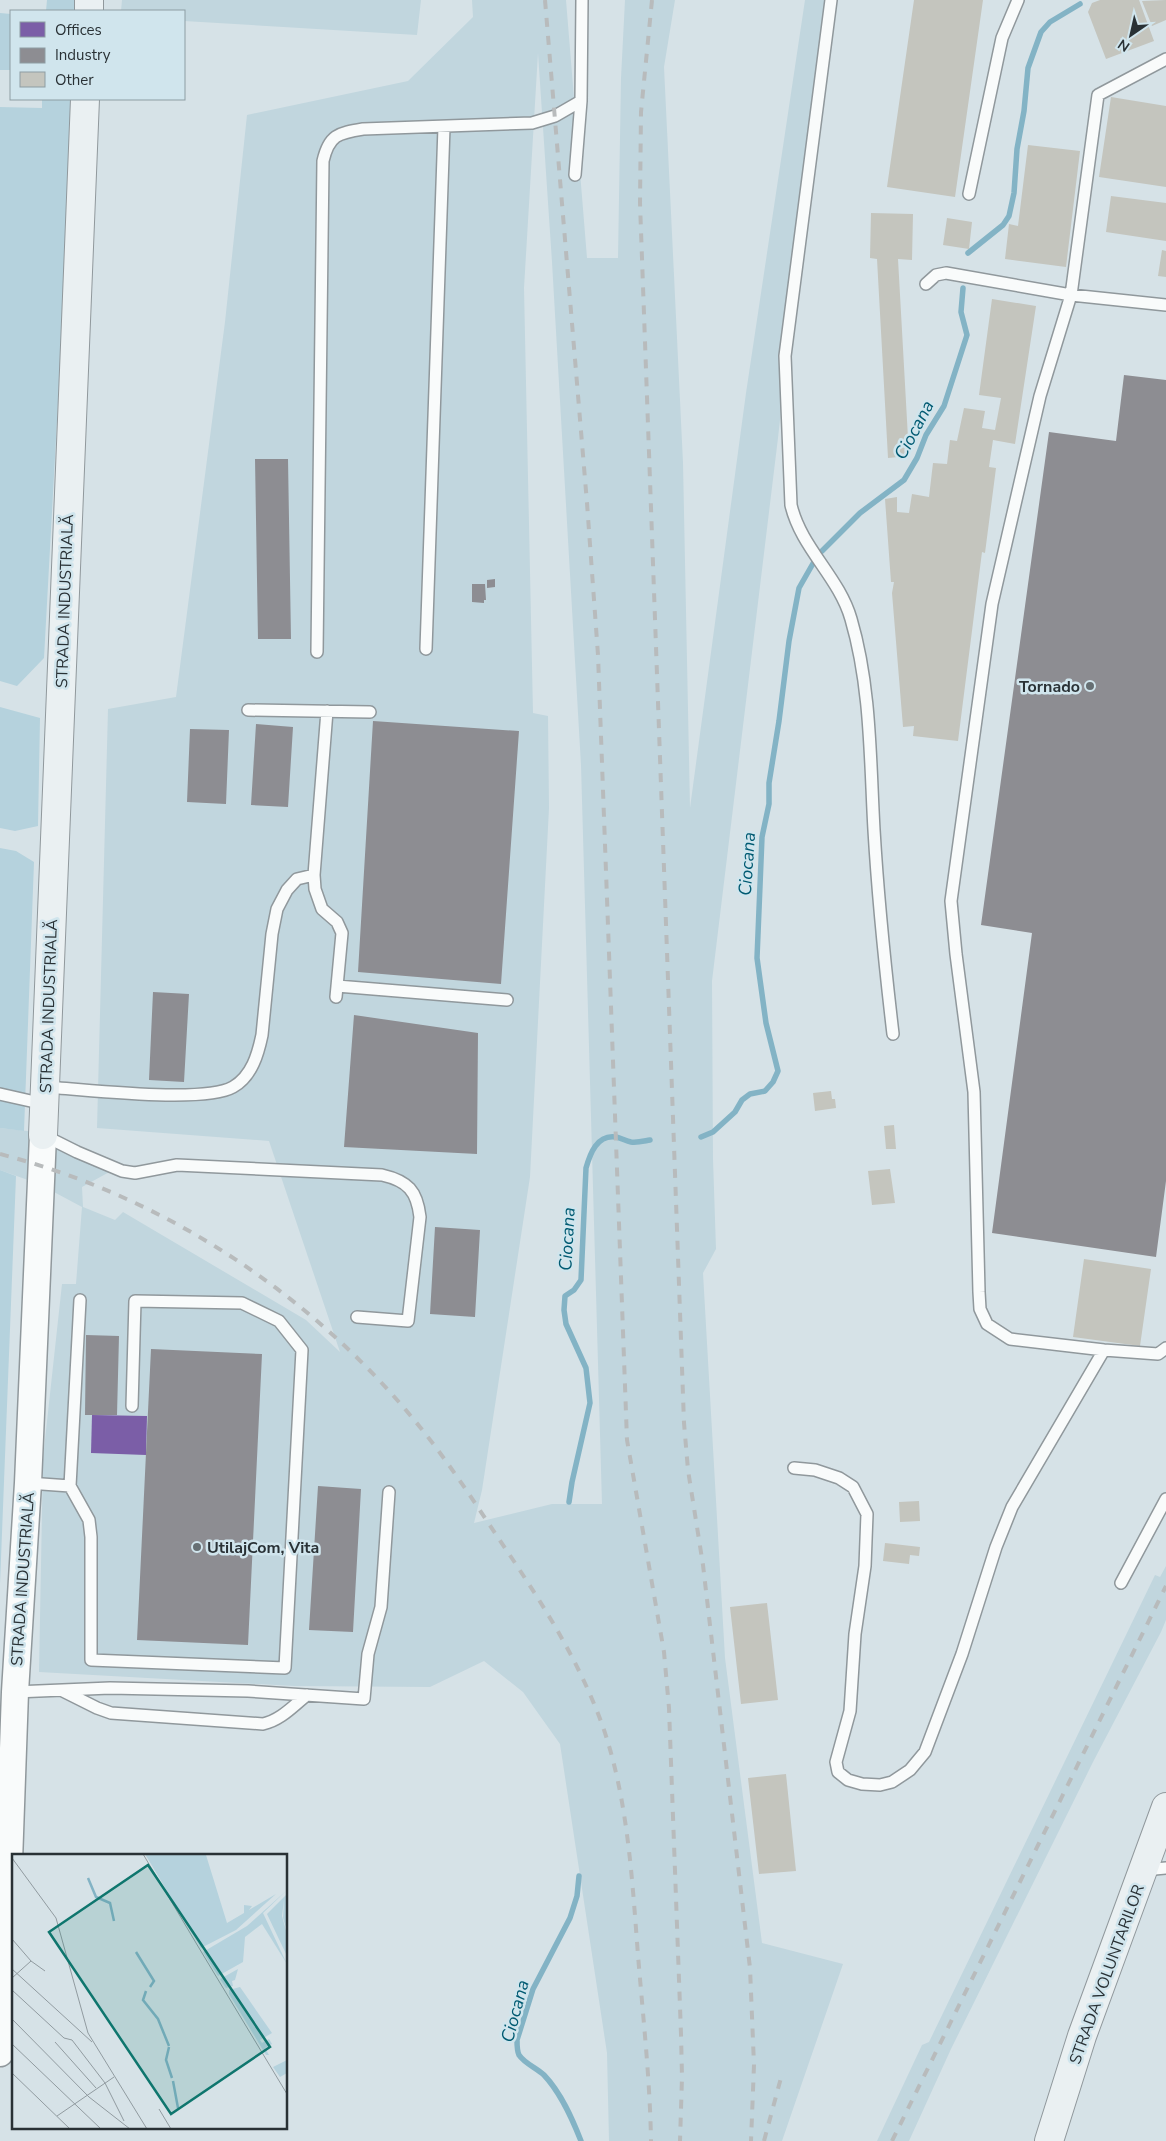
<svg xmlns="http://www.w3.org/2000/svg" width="1166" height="2141" font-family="'Nunito Sans',sans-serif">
  <rect width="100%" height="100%" fill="#d6e2e7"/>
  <path fill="#c1d6de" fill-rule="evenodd" d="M122 0H421L417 35 184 21V11H121Z
    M472 0H566L587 258H618L621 78 625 0H675L664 67 683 463 690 808 746 393 805 0H834L811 135 778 438 712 981 713 1159 716 1249 703 1273 725 1658 762 1943 843 1964 782 2141H609L607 2053 560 1744 523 1692 484 1661 430 1687 294 1686 39 1672 43 1458 62 1284H76L82 1207 39 1184 0 1170V1128L36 1132 77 1144 113 1170 82 1187 83 1207 115 1220 123 1212 306 1320 340 1352 269 1141 97 1128 108 709 176 697 225 322 247 115 408 81 473 17ZM538 53 552 262 581 765 602 1504H552L474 1523 482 1490 530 1177 549 808 548 716 533 713 524 288Z
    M1166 1566V1620L1161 1632 1093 1762 951 2049 909 2141H877L922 2045 929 2042 1155 1575 1160 1577Z"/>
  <path fill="#b5d2dd" d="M47 0H74V11H46Z
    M0 13 11 14V70H0Z
    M42 99H72L69 201 44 658 17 686 0 681V107L42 108Z
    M0 707 40 718 38 826 15 831 0 828Z
    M0 848 16 851 34 862 24 1131 0 1128Z
    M0 1170 16 1176 0 1584Z"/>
  <path fill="#7b5ea7" d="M92 1415 147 1416 146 1455 91 1453Z"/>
  <path fill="#8d8d92" d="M1124 375 1166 380V1181L1156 1257 992 1233 1032 933 981 925 1049 432 1116 441Z
    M255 459H288L291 639H258Z
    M495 579V587L487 588V580Z
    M472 584H485L486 600H484V603L472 602Z
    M373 721 519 731 501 984 358 972Z
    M256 724 293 727 288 807 251 805Z
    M190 729 229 730 226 804 187 802Z
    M153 992 189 994 184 1082 149 1080Z
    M354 1015 478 1033 477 1154 344 1147Z
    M435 1227 480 1230 475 1317 430 1314Z
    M86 1335 119 1336 117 1415H85Z
    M151 1349 262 1354 248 1645 137 1640Z
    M318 1486 361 1489 353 1632 309 1630Z"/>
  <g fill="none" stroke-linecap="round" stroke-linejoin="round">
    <path stroke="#83b3c5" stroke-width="5.5" d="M968 253 1003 225 1009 216 1014 193 1017 149 1024 111 1028 68 1041 32 1050 22 1080 4
      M822 551 860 513 904 480 917 458 926 435 944 406 967 335 961 312 963 288
      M701 1137 713 1132 735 1112 742 1100 750 1094 765 1091 773 1082 778 1071 766 1023 757 958 762 837 769 804V783L779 721 789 641 799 588 815 560
      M569 1502 572 1482 590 1403 586 1368 566 1324 564 1310 565 1296 574 1290 581 1280 586 1168C590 1154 597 1134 616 1137 621 1138 626 1141 631 1142 637 1143 644 1141 650 1140
      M579 1876 577 1896 570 1918 533 1989 517 2040C517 2045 517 2051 519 2055 525 2064 537 2068 544 2075 561 2093 572 2118 581 2141"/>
  </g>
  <path fill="#c4c5be" d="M914 0H983L955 197 887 187Z
    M1100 0H1139L1154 41 1106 59 1088 12 1092 3Z
    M1166 0V20L1152 26 1142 1Z
    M1111 97 1166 106V187L1099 177Z
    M1028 145 1080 151 1066 267 1005 259 1009 224 1018 226Z
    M1111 196 1166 203V241L1106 232Z
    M871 213 913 214 912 260 898 259 909 456 888 458 877 259 870 258Z
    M947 218 972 222 969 249 943 245Z
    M1162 250 1166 251V277L1158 276Z
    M992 299 1036 306 1015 444 993 440 989 467 996 468 985 553 982 552 958 741 913 736 914 726 903 727 892 593 894 582H891L885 499 897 497V512L909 513 912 494 929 497 933 463 947 464 950 440 957 441 964 408 985 411 982 428 995 430 1001 398 979 395Z
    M831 1091 832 1099H835L836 1108 815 1111 813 1093Z
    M894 1125 896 1149H886L884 1126Z
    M890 1169 895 1203 872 1205 868 1171Z
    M1084 1259 1151 1269 1140 1346 1073 1337Z
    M919 1501 920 1521 900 1522 899 1502Z
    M885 1543 920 1547 919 1556 910 1555 909 1564 883 1561Z
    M767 1603 778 1700 741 1704 730 1607Z
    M786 1774 796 1871 759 1874 748 1778Z"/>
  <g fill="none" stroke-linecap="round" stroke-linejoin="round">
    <defs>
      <path id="service" d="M831 0 785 356 791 505C801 548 839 577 851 619 871 687 870 759 874 830 878 898 885 966 893 1034
        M1166 59 1098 95 1071 295 1040 396 992 604 951 901 956 954 974 1092 979 1292 980 1309 987 1324 1010 1339 1104 1350 1158 1354 1166 1348
        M575 175 581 101 582 0
        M969 194 1002 38 1018 0
        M926 284 936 275 946 273 1071 295 1166 305
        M426 649 444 127
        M317 652 323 161C329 135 338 133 363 129L532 123 555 116 581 101
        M248 710 370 712
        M327 711 314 875 315 889 322 909 337 922 342 933 336 997
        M337 986 507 1000
        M45 1087C84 1089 203 1104 233 1087 252 1076 258 1054 262 1035L272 934 277 909 287 890 297 879 314 875
        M0 1094 44 1104
        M43 1135 77 1152 122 1171 135 1173 177 1165 382 1175C408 1181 417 1191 420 1217L408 1321 357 1317
        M794 1468 815 1470 839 1478 853 1487 867 1514 865 1566 855 1634 850 1711 836 1762 838 1772 848 1780 862 1784 880 1785 892 1782 910 1770 925 1752 962 1654 996 1547 1012 1507 1104 1350
        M28 1483 70 1486 89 1520 91 1537V1660L285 1668 302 1350 279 1321 242 1303 135 1301 132 1406
        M70 1486 80 1300
        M1121 1583 1166 1499
        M63 1691 97 1708 111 1713 263 1724C281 1720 293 1706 307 1695
        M15 1692 110 1688 248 1691 364 1699 368 1654 381 1607 389 1492
        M1144 1870 1166 1868"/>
      <path id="tertiary" d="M0 2053 5 1975 15 1692 28 1483 43 1135"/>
      <path id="secondary" d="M89 11V0
        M43 1135 85 99
        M1049 2141 1082 2036 1166 1807"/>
    </defs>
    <use href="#service" stroke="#90989c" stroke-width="14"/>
    <use href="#tertiary" stroke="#90989c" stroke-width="29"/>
    <use href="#secondary" stroke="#90989c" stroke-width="30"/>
    <use href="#service" stroke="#f9fbfb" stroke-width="11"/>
    <use href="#tertiary" stroke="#f9fbfb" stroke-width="26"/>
    <use href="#secondary" stroke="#eaf0f2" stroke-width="28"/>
    <path stroke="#b8bbbc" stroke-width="4" stroke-dasharray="9 9" stroke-linecap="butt" d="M545 0 587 503 598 655 627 1440 664 1652 669 1708 681 2034 682 2077 680 2141
      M652 0 641 112 640 203 684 1423 688 1470 703 1565 750 1968 754 2065 751 2141
      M0 1154C162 1196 309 1292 415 1421 445 1457 471 1497 497 1536 538 1597 578 1657 603 1727 628 1800 632 1878 638 1955 643 2017 650 2079 651 2141
      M764 2141 782 2074
      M892 2141 1166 1586"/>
  </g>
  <g fill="#666f73" stroke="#d0e5ed" stroke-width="2">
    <circle cx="1090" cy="686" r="5"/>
    <circle cx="197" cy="1547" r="5"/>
  </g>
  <g text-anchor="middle" stroke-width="5" stroke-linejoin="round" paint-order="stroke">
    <g font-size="16" fill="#293135" stroke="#d0e5ed">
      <text transform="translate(64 601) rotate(-88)" y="6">STRADA INDUSTRIALĂ</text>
      <text transform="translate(48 1006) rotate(-88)" y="6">STRADA INDUSTRIALĂ</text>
      <text transform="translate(22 1579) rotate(-86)" y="6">STRADA INDUSTRIALĂ</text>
      <text transform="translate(1106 1974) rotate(-70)" y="6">STRADA VOLUNTARILOR</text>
    </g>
    <g font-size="16" font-weight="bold" fill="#293135" stroke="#d0e5ed" text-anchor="end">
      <text x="1080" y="692">Tornado</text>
      <text x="207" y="1553" text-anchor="start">UtilajCom, Vita</text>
    </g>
    <g font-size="18" font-style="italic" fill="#005a72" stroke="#d0e5ed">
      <text transform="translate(914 430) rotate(-62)" y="6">Ciocana</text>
      <text transform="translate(747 864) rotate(-86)" y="6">Ciocana</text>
      <text transform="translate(567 1239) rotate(-87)" y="6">Ciocana</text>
      <text transform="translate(515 2011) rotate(-75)" y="6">Ciocana</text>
    </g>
  </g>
  <g transform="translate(12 1854)">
    <rect width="275" height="275" fill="#d6e2e7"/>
    <path d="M133 0 194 1 215 69 232 59V51L240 52 237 56 264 40 224 76 189 94ZM275 36 251 59 275 110 250 70 233 83 231 108 206 122 191 98 235 72ZM275 40V77L271 64 272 46 270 62 275 80V102L255 60ZM226 115 223 126 220 127 221 132 214 134 208 125ZM228 133 260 179 248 186 250 189 257 185 260 190 253 194 257 201H254L217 140V136ZM275 206V219L268 223 261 213Z" fill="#b5d2dd"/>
    <path fill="none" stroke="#83b3c5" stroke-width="2.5" d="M76 24 84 43 98 49 102 67M124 98 142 127 138 133M134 137 131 146 146 165 157 192M157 193 154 206 160 224M161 227 166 254"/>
    <path fill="none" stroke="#919ba0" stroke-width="1" d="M131 0 190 99M0 4 44 64 76 179 135 275M0 85 19 107 33 117M190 99 275 240M0 115 80 188M0 124 19 107M0 136 52 184 60 186 93 229 112 267M0 165 77 243 118 275M43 188 84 234M0 190 89 275M0 219 58 275M147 255 159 275M45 262 102 223"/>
    <path fill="#0f766e" fill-opacity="0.15" stroke="#0f766e" stroke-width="2.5" d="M136 11 258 193 159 260 37 78Z"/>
    <rect width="275" height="275" fill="none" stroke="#293135" stroke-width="2.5"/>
  </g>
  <rect x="10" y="10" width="175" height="90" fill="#d0e5ed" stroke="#8d9da3"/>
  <rect x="20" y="22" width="25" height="15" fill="#7b5ea7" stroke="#8d9da3"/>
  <text x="55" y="35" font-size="15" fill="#293135">Offices</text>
  <rect x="20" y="48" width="25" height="15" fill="#8d8d92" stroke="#8d9da3"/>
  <text x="55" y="60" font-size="15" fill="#293135">Industry</text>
  <rect x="20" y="72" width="25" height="15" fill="#c4c5be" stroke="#8d9da3"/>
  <text x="55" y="85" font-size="15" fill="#293135">Other</text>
  <g transform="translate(1131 35) rotate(214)" stroke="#d0e5ed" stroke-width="4" paint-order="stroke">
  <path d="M0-4L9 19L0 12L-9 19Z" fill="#293135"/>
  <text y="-8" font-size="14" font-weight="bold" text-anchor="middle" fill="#293135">N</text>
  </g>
</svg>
